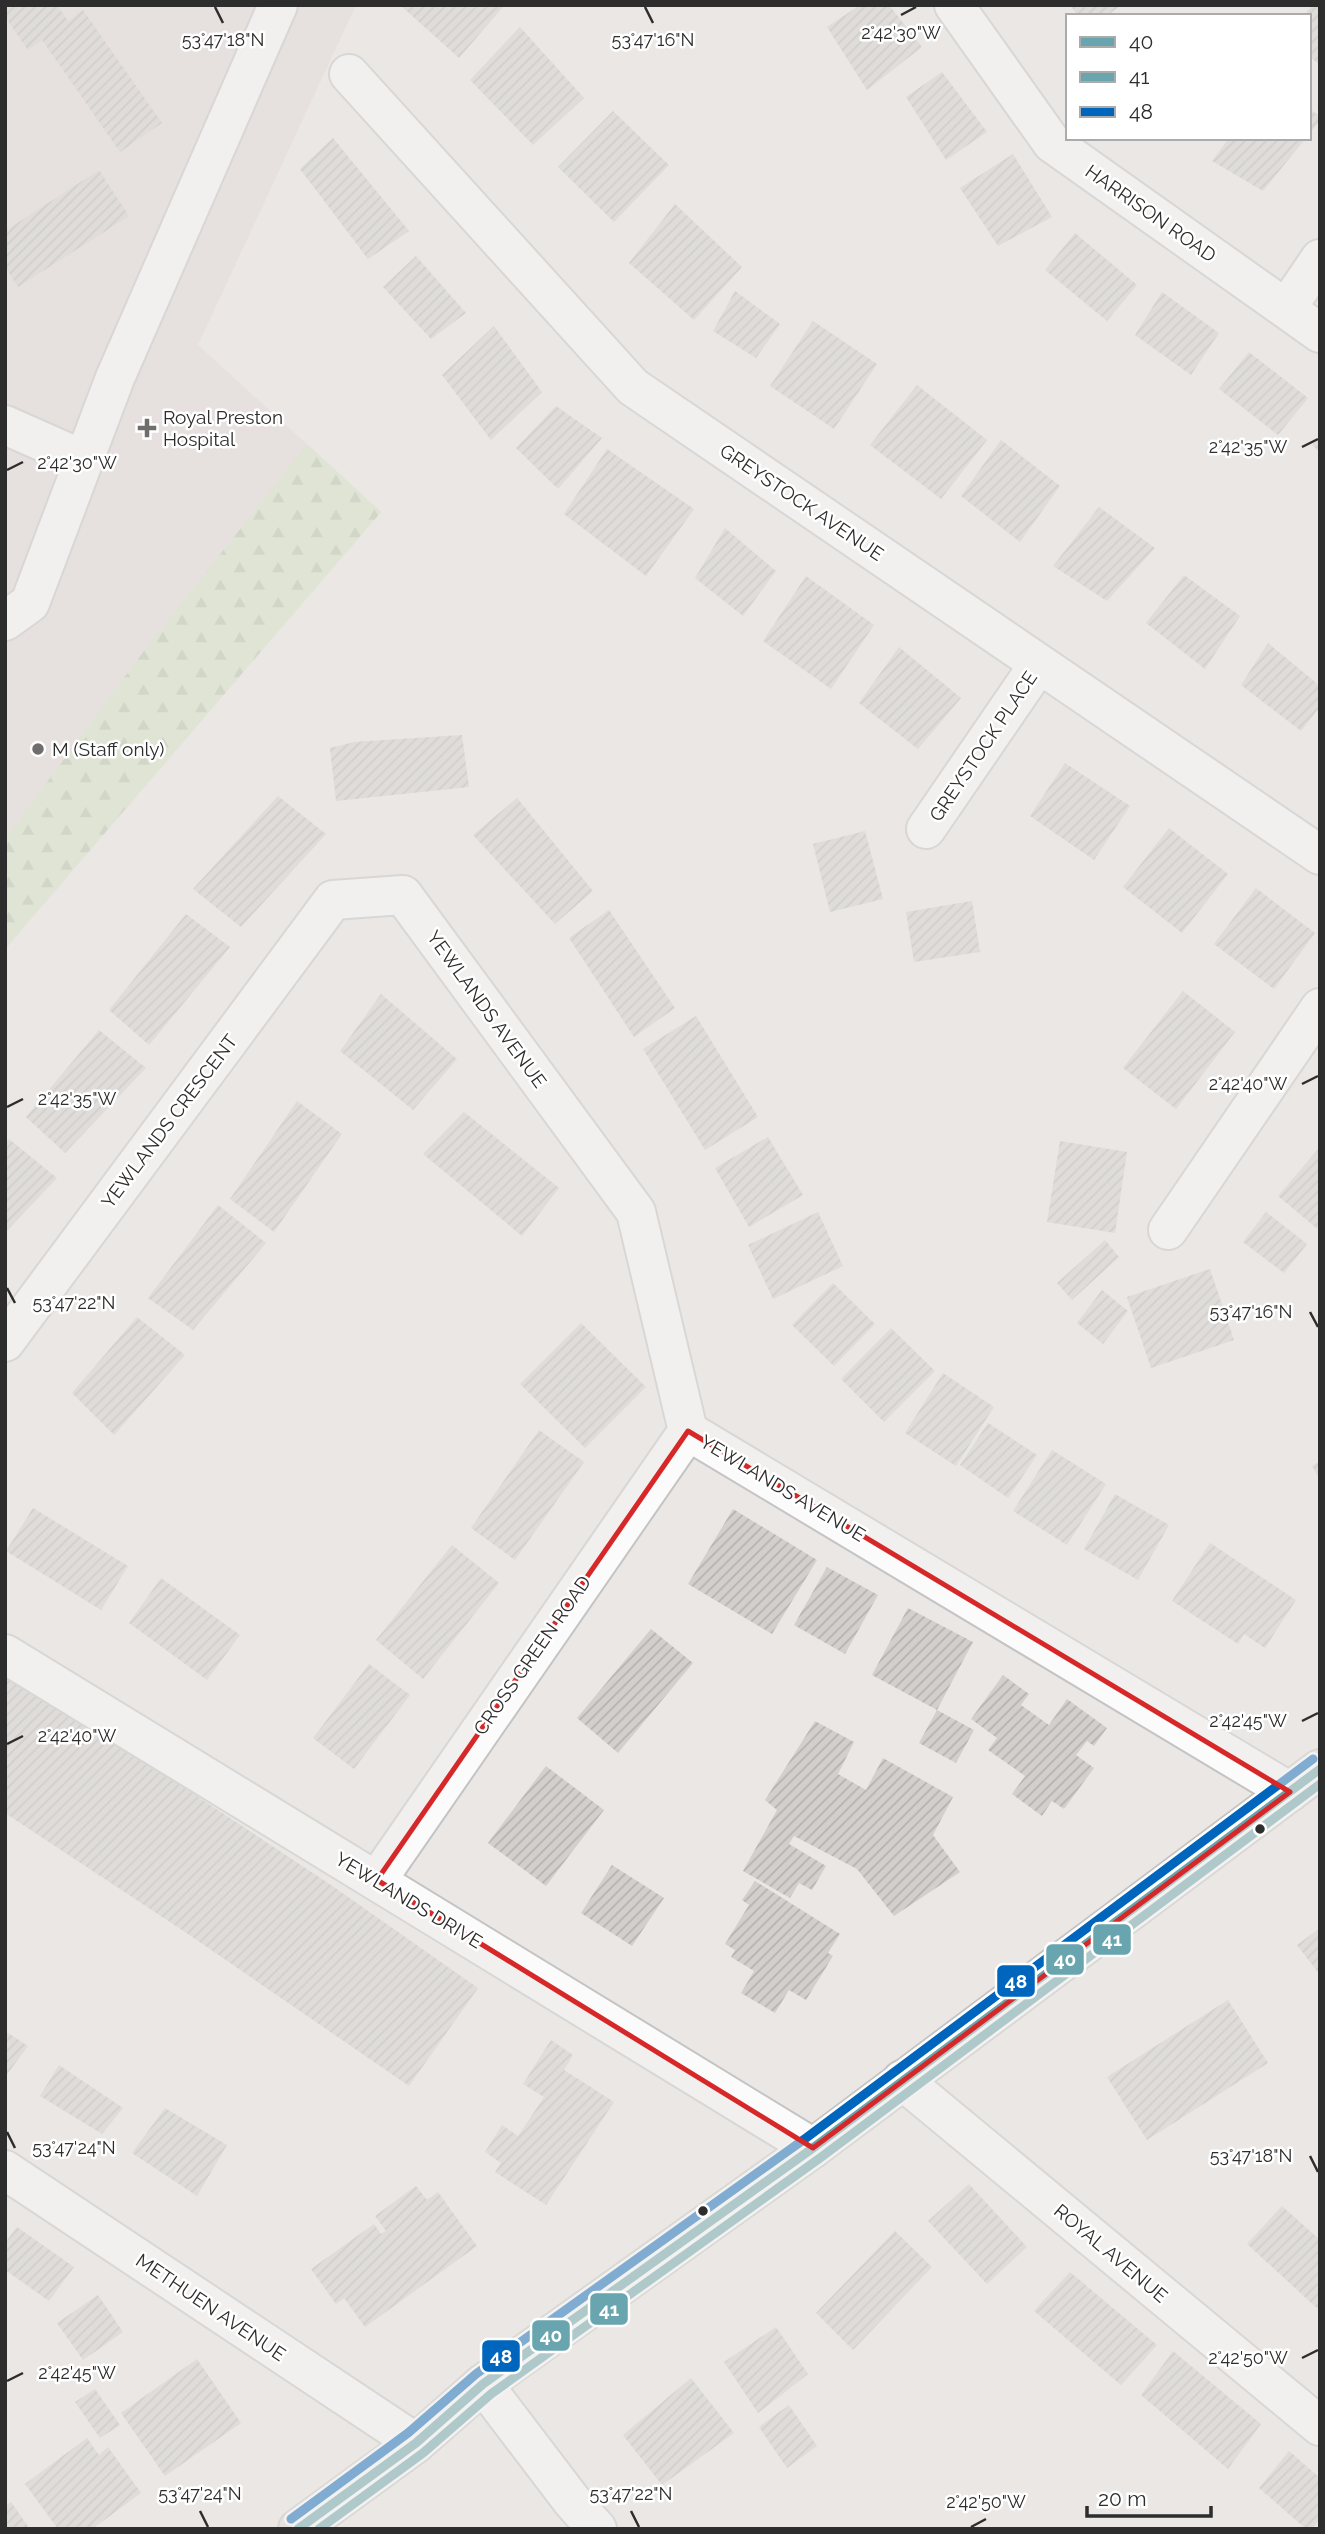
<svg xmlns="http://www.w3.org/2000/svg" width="1325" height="2534" font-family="Raleway,sans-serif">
  <defs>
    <pattern id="forest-firs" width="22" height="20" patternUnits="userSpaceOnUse" patternTransform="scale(1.75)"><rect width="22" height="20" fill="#d3e1c1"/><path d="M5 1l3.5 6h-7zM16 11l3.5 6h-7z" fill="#b5c1a6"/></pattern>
    <pattern id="building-hatch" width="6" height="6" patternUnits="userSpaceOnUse" patternTransform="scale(1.75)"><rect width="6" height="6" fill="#d2cfcd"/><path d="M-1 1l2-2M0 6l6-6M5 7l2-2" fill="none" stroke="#b5b2b0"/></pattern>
  </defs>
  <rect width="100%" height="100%" fill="#eae7e4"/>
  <path fill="#e2d8d9" d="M5 5H356L198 345 381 512 5 949Z"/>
  <path fill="url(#forest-firs)" d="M307 444 381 512 5 949V839L137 660Z"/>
  <path fill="url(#building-hatch)" d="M5 5H57L68 21 83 10 162 123 120 152 42 40 28 50 5 17Z
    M400 5H500L503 7 459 58Z
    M860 5H889L922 47 867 90 827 27Z
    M1070 5H1121L1107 16H1078Z
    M1312 5H1320V65L1309 56V16H1304Z
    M520 27 584 98 533 145 470 80Z
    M942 72 987 132 946 160 906 97Z
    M1309 109 1320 116V121L1309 134Z
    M613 111 669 165 614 222 558 167Z
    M333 138 409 231 368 259 300 169Z
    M1229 138H1306L1263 191 1212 161Z
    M1013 154 1052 217 998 246 960 188Z
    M99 170 129 216 18 287 5 267V231Z
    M675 204 742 267 694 320 629 263Z
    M1075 233 1137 285 1107 321 1045 270Z
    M416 256 466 313 431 339 383 287Z
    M735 291 780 324 756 358 713 331Z
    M1162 292 1219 333 1191 375 1135 335Z
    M813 321 877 364 834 429 770 386Z
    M494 326 542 392 491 440 442 375Z
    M1249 352 1308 398 1278 435 1219 389Z
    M917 385 987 440 941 499 870 445Z
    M556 406 602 438 558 489 516 448Z
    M1320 436V452L1312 445Z
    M1001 440 1060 486 1020 542 961 496Z
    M607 449 694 509 646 576 564 514Z
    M1099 507 1155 548 1107 601 1053 566Z
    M725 528 776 571 743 616 695 578Z
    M1184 575 1240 616 1205 669 1146 623Z
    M806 576 874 625 831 689 763 641Z
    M1268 643 1320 686V707L1301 731 1241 685Z
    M899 647 961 698 918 749 859 703Z
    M462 735 469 787 336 801 330 748 354 742Z
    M1065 763 1130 806 1094 860 1030 816Z
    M278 796 326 834 241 927 193 889Z
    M517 798 593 891 555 924 473 835Z
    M1169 828 1228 874 1182 933 1123 887Z
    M865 831 883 899 830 912 813 844Z
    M1256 888 1315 933 1274 989 1214 944Z
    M972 901 980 952 914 962 906 912Z
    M609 910 675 1008 634 1037 569 938Z
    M186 914 230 947 149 1045 109 1010Z
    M1183 991 1235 1032 1176 1109 1123 1068Z
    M381 994 457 1059 413 1110 340 1051Z
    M696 1016 758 1117 705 1150 643 1049Z
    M99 1030 146 1068 65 1153 26 1117Z
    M297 1101 342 1134 274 1232 230 1199Z
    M464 1112 559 1188 522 1236 423 1154Z
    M768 1137 803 1195 749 1227 715 1168Z
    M9 1139 57 1178 5 1233V1144Z
    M1060 1141 1127 1152 1115 1233 1047 1222Z
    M1320 1147V1231L1278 1196Z
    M218 1205 266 1243 193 1330 148 1298Z
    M818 1212 843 1266 773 1299 748 1245Z
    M1266 1212 1307 1244 1284 1273 1243 1242Z
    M1105 1240 1119 1257 1072 1300 1057 1283Z
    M1210 1269 1234 1340 1151 1368 1127 1297Z
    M833 1283 875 1324 834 1366 792 1325Z
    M1102 1290 1128 1311 1103 1344 1077 1323Z
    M137 1317 185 1355 114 1435 72 1393Z
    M581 1323 646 1387 585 1448 520 1384Z
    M891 1328 935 1371 884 1422 841 1379Z
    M943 1373 994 1407 956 1466 905 1433Z
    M988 1423 1037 1455 1008 1498 960 1465Z
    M539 1430 584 1462 515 1560 471 1528Z
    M1052 1450 1106 1484 1067 1545 1013 1511Z
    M1320 1461V1479L1312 1466Z
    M1115 1494 1169 1525 1138 1580 1084 1549Z
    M33 1508 128 1566 101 1610 6 1551Z
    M733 1509 817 1560 772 1634 688 1584Z
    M1210 1543 1296 1600 1265 1648 1244 1634 1238 1644 1172 1601Z
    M452 1545 499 1583 423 1679 376 1640Z
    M827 1567 878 1595 845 1654 794 1625Z
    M161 1578 240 1635 207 1680 129 1623Z
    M908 1608 973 1642 937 1710 872 1675Z
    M651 1629 693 1663 618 1753 577 1718Z
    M369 1664 410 1695 354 1769 313 1738Z
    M5 1669 331 1885 478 1988 409 2086 185 1932 5 1813Z
    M1003 1675 1029 1694 1021 1705 1049 1725 1067 1699 1107 1728 1094 1746 1087 1741 1076 1755 1094 1768 1064 1809 1052 1801 1042 1816 1012 1794 1025 1776 988 1750 997 1738 971 1719Z
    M937 1710 974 1730 956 1763 919 1743Z
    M815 1721 854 1742 838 1774 866 1790 883 1758 953 1797 933 1835 960 1872 894 1916 857 1869 794 1836 789 1844 826 1866 812 1890 799 1883 790 1898 743 1871 777 1810 765 1800Z
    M546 1766 604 1810 546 1886 488 1843Z
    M612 1865 664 1898 632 1946 581 1913Z
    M755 1881 840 1934 828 1953 833 1956 806 2000 789 1990 775 2013 741 1993 754 1971 731 1957 735 1950 725 1944 749 1905 742 1900Z
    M1320 1928V1975L1297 1945Z
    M1228 2000 1268 2063 1147 2140 1107 2077Z
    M5 2031 28 2046 5 2077Z
    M551 2040 573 2055 564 2070 614 2102 546 2205 495 2172 501 2163 485 2152 502 2125 518 2136 544 2097 523 2084Z
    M59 2065 123 2108 102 2134 40 2096Z
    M165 2108 227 2145 197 2196 132 2153Z
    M969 2184 1027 2247 987 2284 928 2221Z
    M416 2186 427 2200 438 2192 477 2246 365 2327 344 2298 336 2304 311 2269 374 2224 381 2234 386 2231 375 2216Z
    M1282 2206 1320 2240V2311L1247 2244Z
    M17 2227 74 2267 49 2301 5 2270V2243Z
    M895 2231 932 2267 853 2350 816 2313Z
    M1070 2272 1157 2345 1121 2385 1034 2311Z
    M98 2295 123 2332 83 2360 57 2323Z
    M776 2327 808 2374 758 2413 724 2362Z
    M1173 2351 1261 2424 1228 2469 1141 2395Z
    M197 2359 241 2423 165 2476 121 2413Z
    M691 2378 734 2433 662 2485 623 2435Z
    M95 2389 120 2425 100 2438 75 2402Z
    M789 2405 817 2446 787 2468 759 2427Z
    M87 2438 99 2455 108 2447 141 2493 92 2529H58L25 2484Z
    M1289 2451 1320 2478V2519L1312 2529H1306L1259 2488Z
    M11 2502 30 2529H5V2506Z"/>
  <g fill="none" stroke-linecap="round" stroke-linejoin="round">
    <defs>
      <path id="minor" d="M954 5 1052 143 1320 333
        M349 74 633 387 1320 855
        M1286 309 1320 259
        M5 425 84 460
        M5 621 30 603 115 378 278 5
        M926 829 1039 664
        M1168 1230 1320 1008
        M5 1342 333 900 403 895 636 1212 688 1431 1290 1792
        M5 1654 813 2148
        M377 1880 688 1431
        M902 2080 1320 2426
        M5 2170 416 2443
        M483 2384 572 2501 597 2529"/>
      <path id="highway" d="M298 2529 416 2443 483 2384 813 2148 1320 1769"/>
    </defs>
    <use href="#minor" stroke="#c5c4c4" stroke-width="42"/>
    <use href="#highway" stroke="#c6c4c3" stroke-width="42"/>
    <use href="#minor" stroke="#fcfbfb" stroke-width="38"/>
    <use href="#highway" stroke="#e7dcd7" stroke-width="38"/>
    <defs>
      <path id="bus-1" d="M298 2529 416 2443 483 2384 813 2148 1320 1769"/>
      <path id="bus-2" d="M319 2529 423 2453 491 2394 820 2158 1320 1784"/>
      <path id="bus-3" d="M291 2519 408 2433 476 2374 806 2138 1313 1759"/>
    </defs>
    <use href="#bus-1" stroke="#fff" stroke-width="14"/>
    <use href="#bus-2" stroke="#fff" stroke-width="14"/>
    <use href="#bus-3" stroke="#fff" stroke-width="14"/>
    <use href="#bus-1" stroke="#68a5ae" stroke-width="9"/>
    <use href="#bus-2" stroke="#68a5ae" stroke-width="9"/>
    <use href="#bus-3" stroke="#0065bd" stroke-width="9"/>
  </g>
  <path d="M0 0H1325V2534H0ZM688 1431 1290 1792 813 2148 377 1880Z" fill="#eae7e4" fill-opacity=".55" fill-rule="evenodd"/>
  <path fill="none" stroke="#d62828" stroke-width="5" stroke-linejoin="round" d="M688 1431 1290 1792 813 2148 377 1880Z"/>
  <path fill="none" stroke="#2d2d2d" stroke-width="2.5" d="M215 7 223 23M645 7 653 23M901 15 916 7M1302 447 1318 439M7 470 23 462M1302 1084 1318 1076M7 1107 23 1099M7 1288 15 1303M1310 1312 1318 1327M1302 1721 1318 1713M7 1744 23 1736M7 2132 15 2148M1310 2156 1318 2172M1302 2358 1318 2350M7 2381 23 2373M200 2511 208 2527M631 2511 639 2527M971 2527 986 2519"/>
  <g fill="#6f6e6d" stroke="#fff" stroke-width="2.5">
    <path d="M143.5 417.5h7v7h7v7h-7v7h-7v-7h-7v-7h7z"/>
    <circle cx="38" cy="749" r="7"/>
  </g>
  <g fill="#2d2d2d" stroke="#fff" stroke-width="2.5">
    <circle cx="1260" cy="1829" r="6"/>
    <circle cx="703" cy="2211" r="6"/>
  </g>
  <g text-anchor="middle" stroke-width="5" stroke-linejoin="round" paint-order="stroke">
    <g font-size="19" fill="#2d2d2d" stroke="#fff">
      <text transform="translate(1151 213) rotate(35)" y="7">HARRISON ROAD</text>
      <text transform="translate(802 502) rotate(34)" y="7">GREYSTOCK AVENUE</text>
      <text transform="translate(983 746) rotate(-56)" y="7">GREYSTOCK PLACE</text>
      <text transform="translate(487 1009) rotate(54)" y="7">YEWLANDS AVENUE</text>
      <text transform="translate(169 1121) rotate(-53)" y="7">YEWLANDS CRESCENT</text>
      <text transform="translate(783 1488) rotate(31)" y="7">YEWLANDS AVENUE</text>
      <text transform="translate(532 1655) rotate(-55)" y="7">CROSS GREEN ROAD</text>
      <text transform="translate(409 1900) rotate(31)" y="7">YEWLANDS DRIVE</text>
      <text transform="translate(1111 2253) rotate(40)" y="7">ROYAL AVENUE</text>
      <text transform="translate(211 2307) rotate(34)" y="7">METHUEN AVENUE</text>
    </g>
    <g font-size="19" fill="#2d2d2d" stroke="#fff" text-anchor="start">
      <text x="163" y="424">Royal Preston<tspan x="163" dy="22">Hospital</tspan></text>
      <text x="52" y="756">M (Staff only)</text>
    </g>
  </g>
  <g font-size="18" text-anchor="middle" fill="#2d2d2d" stroke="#fff" stroke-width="5" stroke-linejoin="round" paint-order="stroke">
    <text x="901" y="39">2°42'30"W</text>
    <text x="223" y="46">53°47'18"N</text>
    <text x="653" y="46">53°47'16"N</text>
    <text x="1248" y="453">2°42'35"W</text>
    <text x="77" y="469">2°42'30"W</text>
    <text x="1248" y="1090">2°42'40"W</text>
    <text x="77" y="1105">2°42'35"W</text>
    <text x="74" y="1309">53°47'22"N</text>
    <text x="1251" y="1318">53°47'16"N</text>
    <text x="1248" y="1727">2°42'45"W</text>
    <text x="77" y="1742">2°42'40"W</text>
    <text x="74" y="2154">53°47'24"N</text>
    <text x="1251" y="2162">53°47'18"N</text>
    <text x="1248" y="2364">2°42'50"W</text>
    <text x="77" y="2379">2°42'45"W</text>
    <text x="200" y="2500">53°47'24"N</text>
    <text x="631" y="2500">53°47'22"N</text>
    <text x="986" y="2508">2°42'50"W</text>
  </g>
  <g stroke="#fff" stroke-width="2.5">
    <rect x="1092" y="1923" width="40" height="33" rx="7" fill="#68a5ae"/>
    <rect x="1045" y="1943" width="40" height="33" rx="7" fill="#68a5ae"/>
    <rect x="996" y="1964" width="40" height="34" rx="7" fill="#0065bd"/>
    <rect x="589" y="2292" width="40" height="34" rx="7" fill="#68a5ae"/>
    <rect x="531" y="2319" width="40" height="33" rx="7" fill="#68a5ae"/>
    <rect x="481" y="2339" width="40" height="34" rx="7" fill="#0065bd"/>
  </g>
  <g font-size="19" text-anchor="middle" font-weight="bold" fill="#fff">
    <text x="1112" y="1946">41</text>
    <text x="1065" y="1966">40</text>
    <text x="1016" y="1988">48</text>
    <text x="609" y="2316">41</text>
    <text x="551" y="2342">40</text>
    <text x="501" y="2363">48</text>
  </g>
  <rect width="1325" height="2534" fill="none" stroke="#2d2d2d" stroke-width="14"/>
  <rect x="1066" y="14" width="245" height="126" fill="#ffffff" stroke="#ababab" stroke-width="2"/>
  <rect x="1080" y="37" width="35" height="10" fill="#68a5ae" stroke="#ababab" stroke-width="2"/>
  <text x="1129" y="49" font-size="21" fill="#2d2d2d">40</text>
  <rect x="1080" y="72" width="35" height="10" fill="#68a5ae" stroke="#ababab" stroke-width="2"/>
  <text x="1129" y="84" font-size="21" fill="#2d2d2d">41</text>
  <rect x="1080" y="107" width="35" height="10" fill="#0065bd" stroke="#ababab" stroke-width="2"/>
  <text x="1129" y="119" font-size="21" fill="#2d2d2d">48</text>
  <path d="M1087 2506v10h124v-10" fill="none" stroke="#2d2d2d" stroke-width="3.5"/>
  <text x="1098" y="2506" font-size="21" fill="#2d2d2d" stroke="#ffffff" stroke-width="5" paint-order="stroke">20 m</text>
</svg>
